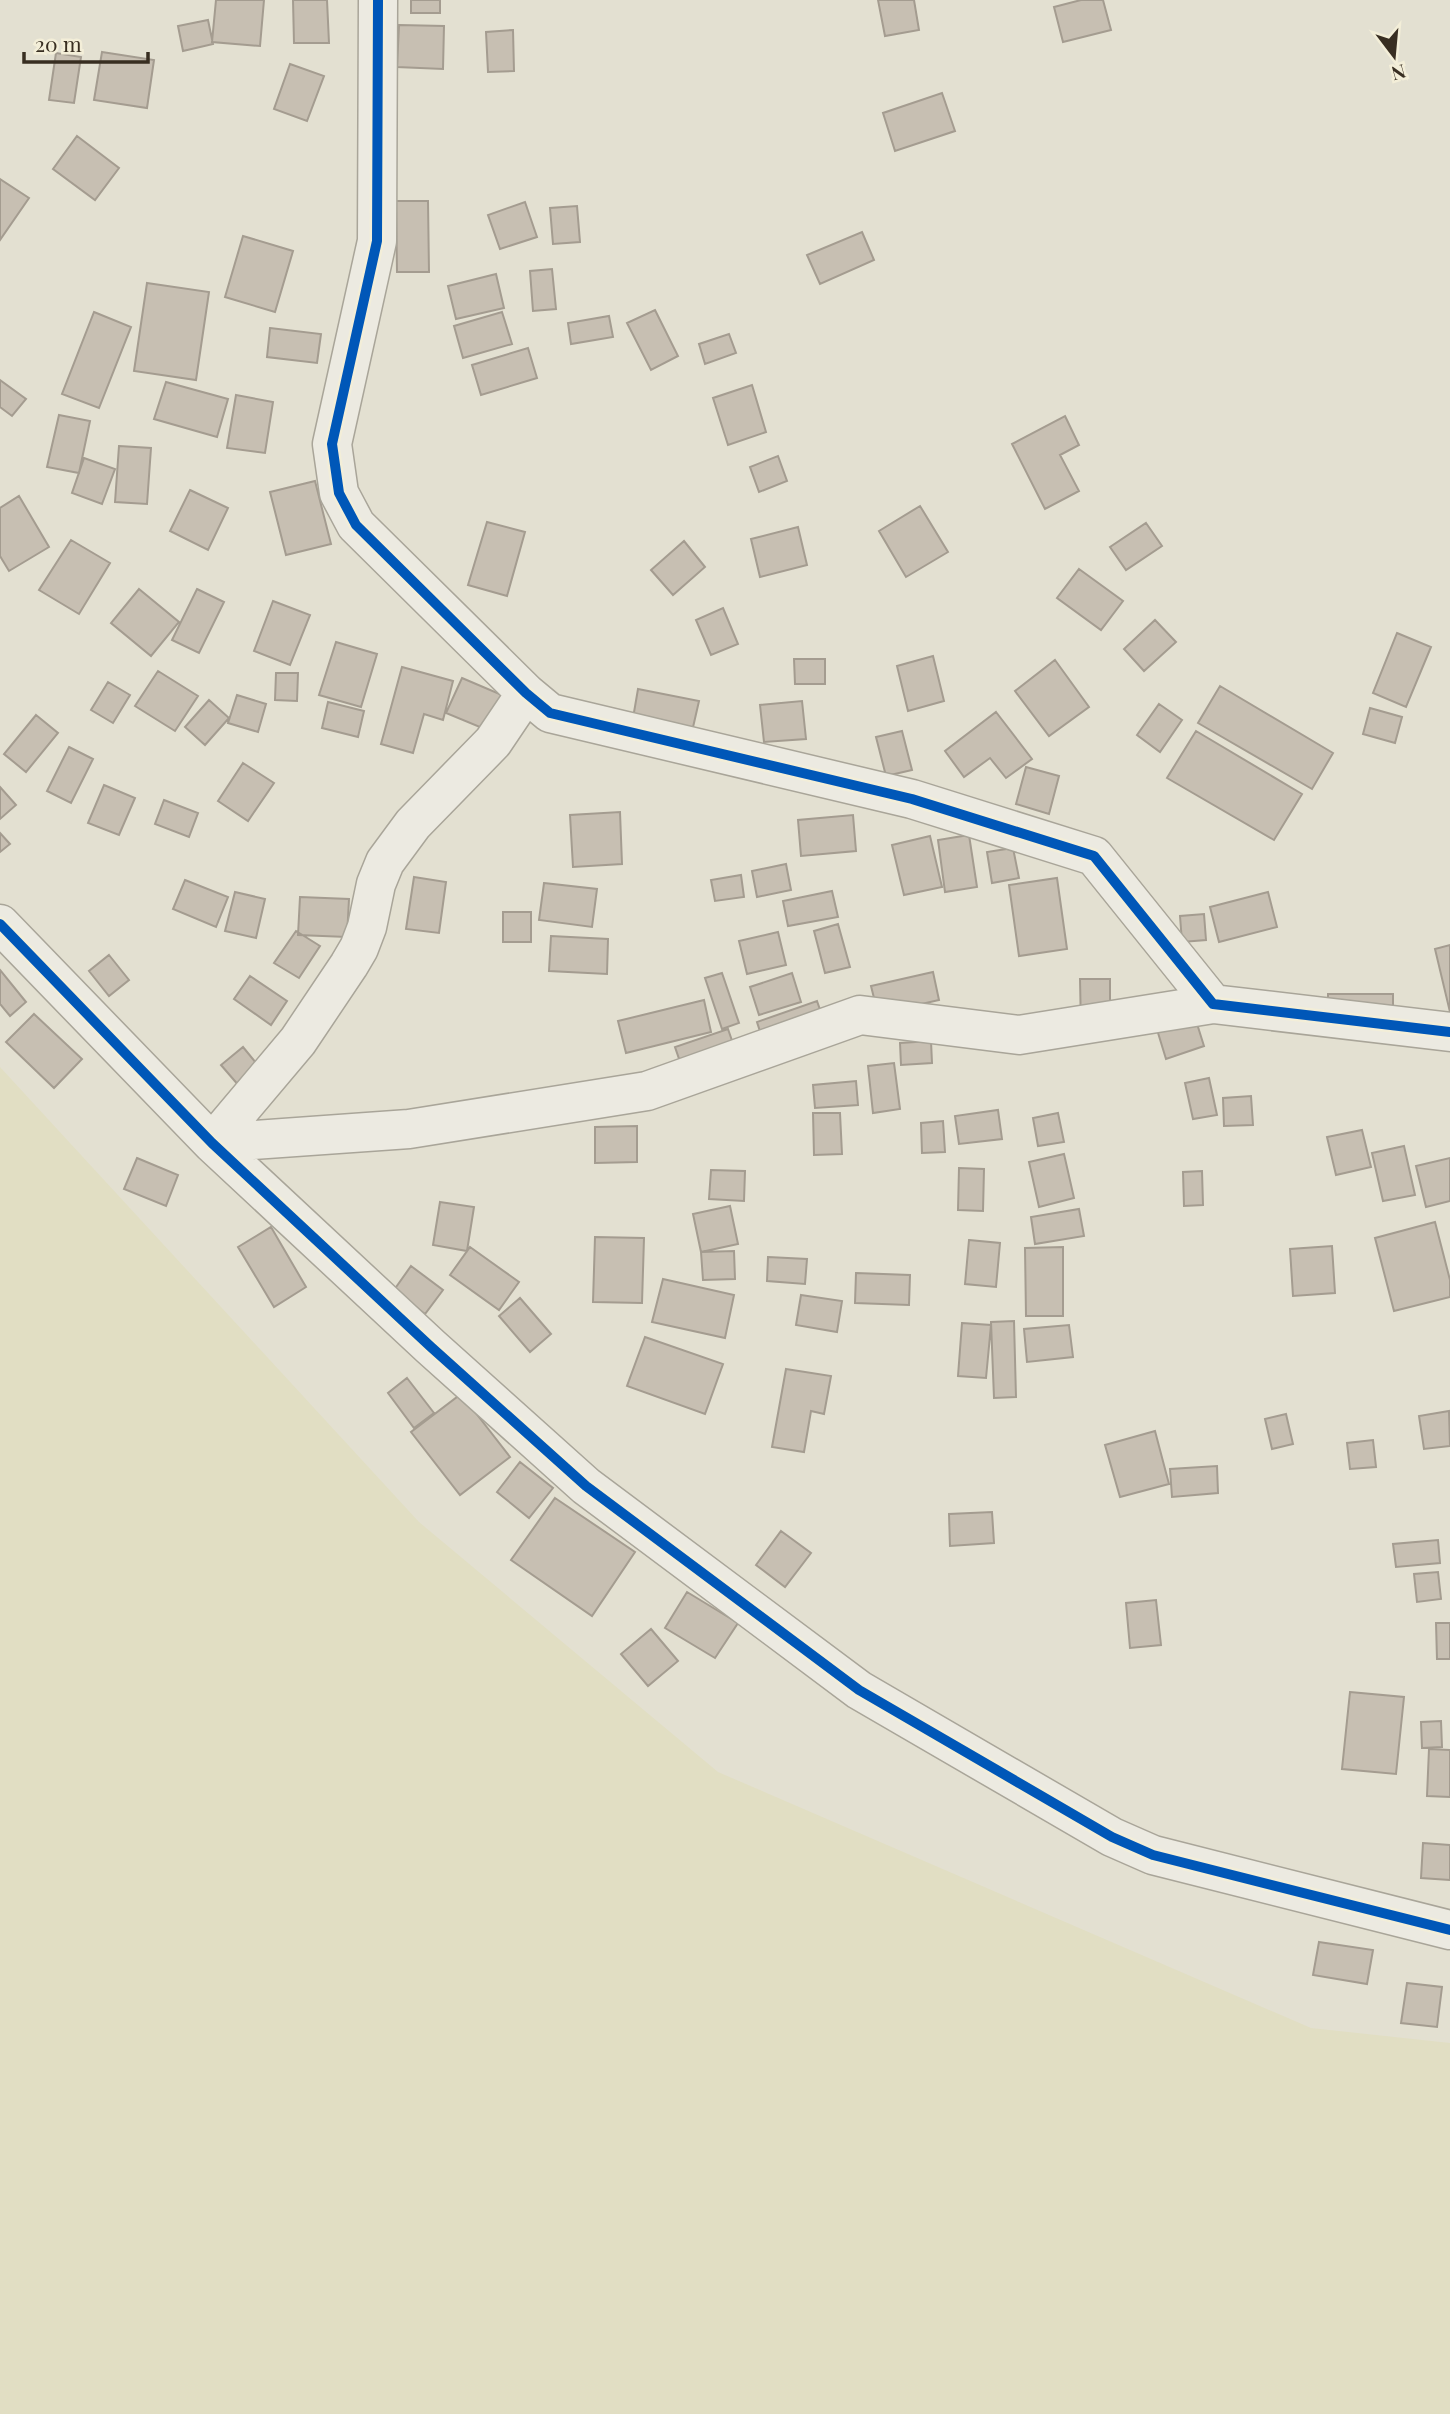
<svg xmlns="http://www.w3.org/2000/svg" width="1450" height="2414" font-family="'Playfair Display',serif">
  <rect width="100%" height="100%" fill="#e3e0d1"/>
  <path fill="#e1dec3" d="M0 1067 419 1522 718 1772 1311 2028 1450 2043V2414H0Z"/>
  <path fill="#c7bfb2" stroke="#a49c90" stroke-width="2" d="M216 0H264L260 46 212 42Z
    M293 0H327L329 43H294Z
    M411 0H440V13H411Z
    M878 0H914L919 30 885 36Z
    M1081 0H1103L1111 30 1063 42 1054 7Z
    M208 20 213 44 183 51 178 26Z
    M399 25 444 26 443 69 397 67Z
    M513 30 514 71 488 72 486 32Z
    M102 52 154 60 147 108 94 100Z
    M56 53 81 57 74 103 49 100Z
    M290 64 324 76 307 121 274 109Z
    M942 93 955 131 895 151 883 113Z
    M77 136 119 168 95 200 53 169Z
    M0 179 29 198 0 240Z
    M396 201H428L429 272H397Z
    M525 202 537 237 500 249 488 215Z
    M577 206 580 242 553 244 550 208Z
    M862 232 874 260 820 284 807 255Z
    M243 236 293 251 275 312 225 297Z
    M552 269 556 309 533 311 530 271Z
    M496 274 504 308 456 319 448 286Z
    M147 283 209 292 196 380 134 371Z
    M655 310 678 356 651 370 627 323Z
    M94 312 131 327 99 408 62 394Z
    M502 312 512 344 463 358 454 326Z
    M609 316 613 337 571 344 568 323Z
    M270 328 321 334 317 363 267 357Z
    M729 334 736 353 705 364 699 344Z
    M528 348 537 378 481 395 472 365Z
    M0 380 26 399 12 416 0 407Z
    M166 382 228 399 217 437 154 419Z
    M752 385 766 432 728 445 713 398Z
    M236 395 273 402 265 453 227 448Z
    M59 415 90 421 79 473 47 467Z
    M1065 416 1079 445 1060 455 1079 491 1045 509 1012 444Z
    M119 446 151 448 147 504 115 502Z
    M778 456 787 481 759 492 750 467Z
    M84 458 115 469 102 504 72 493Z
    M315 481 331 544 286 555 270 492Z
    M190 490 228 508 208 550 170 531Z
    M19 496 49 547 9 571 0 556V508Z
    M920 506 948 552 906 577 879 531Z
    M487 522 525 532 507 596 468 585Z
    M1146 523 1162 546 1126 570 1110 547Z
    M798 527 807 565 760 577 751 539Z
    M71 540 110 563 79 614 39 590Z
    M684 541 705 567 673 595 651 570Z
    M1079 569 1123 601 1101 630 1057 598Z
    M139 589 179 622 151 656 111 623Z
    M197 589 224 602 199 653 172 640Z
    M273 601 310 615 290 665 254 651Z
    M723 608 738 644 711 655 696 620Z
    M1155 620 1176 642 1144 671 1124 649Z
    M1397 633 1431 647 1406 707 1373 693Z
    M336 642 377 654 361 707 319 695Z
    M933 656 944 701 908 711 897 666Z
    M794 659H825V684H795Z
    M1055 660 1089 707 1049 736 1015 691Z
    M402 667 453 681 443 720 424 714 413 753 381 744Z
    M158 671 198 696 175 731 135 706Z
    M276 673H298L297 701 275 700Z
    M462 678 502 695 487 730 446 713Z
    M108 682 130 695 113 723 91 710Z
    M1220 686 1333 753 1312 789 1198 723Z
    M638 689 699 701 691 736 632 724Z
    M237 695 266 704 258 732 228 723Z
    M209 700 229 718 205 745 185 727Z
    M802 701 806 739 764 742 760 705Z
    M328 702 364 711 358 737 322 728Z
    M1159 704 1182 720 1160 752 1137 735Z
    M1370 708 1402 717 1395 743 1363 734Z
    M996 712 1032 759 1006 778 990 758 964 777 945 751Z
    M36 715 58 733 26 772 4 754Z
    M902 731 912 770 886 776 876 737Z
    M1196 731 1302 794 1274 840 1167 778Z
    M69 747 93 759 71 803 47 791Z
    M243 763 274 783 248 821 218 801Z
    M1026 767 1059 776 1049 814 1016 804Z
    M104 785 135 798 119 835 88 823Z
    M0 787 16 805 0 819Z
    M164 800 198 813 189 837 155 824Z
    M620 812 622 864 573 867 570 815Z
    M853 815 856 851 801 856 798 820Z
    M0 833 10 844 0 852Z
    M969 835 977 887 945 892 938 840Z
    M930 836 942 887 904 895 892 845Z
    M1013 848 1019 878 992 883 987 852Z
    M786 864 791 890 757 897 752 871Z
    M741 875 744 897 715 901 711 880Z
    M414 877 446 882 439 933 406 929Z
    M1057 878 1067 949 1019 956 1009 885Z
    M185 880 228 897 216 927 173 909Z
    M544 883 597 889 592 927 539 920Z
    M832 891 838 917 788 926 783 901Z
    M235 892 265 899 256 938 225 931Z
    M1268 892 1277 927 1219 942 1210 907Z
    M300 897 349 899 347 937 298 935Z
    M503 912H531V942H503Z
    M1204 914 1206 940 1182 942 1180 916Z
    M838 924 850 967 825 973 814 931Z
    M296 931 320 946 299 978 274 963Z
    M778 932 786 965 747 974 739 941Z
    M551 936 608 939 607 974 549 971Z
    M1450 945V1012L1435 949Z
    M109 955 129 980 109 996 89 971Z
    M0 970 26 1002 10 1016 0 1004Z
    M933 972 939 1000 878 1014 871 986Z
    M722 973 739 1023 722 1029 705 978Z
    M792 973 801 1002 759 1015 750 987Z
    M250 976 287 1001 271 1025 234 999Z
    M1080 979H1110V1027L1081 1028Z
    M1328 994H1393V1026L1328 1027Z
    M704 1000 711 1032 626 1053 618 1021Z
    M817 1001 827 1030 766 1050 757 1022Z
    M1193 1011 1204 1046 1166 1059 1155 1023Z
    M34 1014 82 1059 54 1088 6 1042Z
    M728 1029 740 1064 687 1082 675 1047Z
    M931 1041 932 1063 901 1065 900 1043Z
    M243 1047 261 1069 240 1087 221 1065Z
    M894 1063 900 1109 873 1113 868 1066Z
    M1209 1078 1217 1115 1193 1119 1185 1083Z
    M856 1081 858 1105 815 1108 813 1085Z
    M1251 1096 1253 1125 1224 1126 1223 1098Z
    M998 1110 1002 1139 959 1144 955 1116Z
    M813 1113H840L842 1154 814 1155Z
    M1058 1113 1064 1142 1038 1146 1033 1118Z
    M943 1121 945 1152 922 1153 921 1123Z
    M637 1126V1162L595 1163V1127Z
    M1362 1130 1371 1167 1336 1175 1327 1137Z
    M1404 1146 1415 1195 1383 1201 1372 1153Z
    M1064 1154 1074 1198 1039 1207 1029 1162Z
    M137 1158 178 1175 166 1206 124 1189Z
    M1450 1158V1201L1426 1207 1416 1166Z
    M959 1168 984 1169 983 1211 958 1210Z
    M711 1170 745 1171 744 1201 709 1199Z
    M1202 1171 1203 1205 1184 1206 1183 1172Z
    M440 1202 474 1207 467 1251 433 1245Z
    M730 1206 738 1244 701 1252 693 1214Z
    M1079 1209 1084 1236 1035 1244 1031 1217Z
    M1435 1222 1450 1280V1297L1394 1311 1375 1238Z
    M271 1227 306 1287 274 1307 238 1247Z
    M595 1237 644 1238 642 1303 593 1302Z
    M969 1240 1000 1243 996 1287 965 1284Z
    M1332 1246 1335 1293 1293 1296 1290 1249Z
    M470 1247 519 1282 499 1310 450 1275Z
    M1063 1247V1316H1026L1025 1248Z
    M734 1251 735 1279 703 1280 701 1252Z
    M768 1257 807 1259 805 1284 767 1281Z
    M411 1266 443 1290 425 1314 394 1290Z
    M856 1273 910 1275 909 1305 855 1303Z
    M663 1279 734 1295 725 1338 652 1322Z
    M801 1295 842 1301 837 1332 796 1325Z
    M520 1298 551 1334 530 1352 499 1316Z
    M1014 1321 1016 1397 994 1398 991 1322Z
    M962 1323 991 1325 986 1378 958 1376Z
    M1069 1325 1073 1357 1027 1362 1024 1329Z
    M645 1337 723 1364 705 1414 627 1386Z
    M786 1369 831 1376 824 1414 811 1411 804 1452 772 1447Z
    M407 1378 434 1413 414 1428 388 1393Z
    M461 1394 510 1457 460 1495 411 1432Z
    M1449 1411 1450 1446 1424 1449 1419 1416Z
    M1286 1414 1293 1444 1272 1449 1265 1419Z
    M1155 1431 1169 1484 1120 1497 1105 1445Z
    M1373 1440 1376 1467 1350 1469 1347 1443Z
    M520 1462 553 1488 529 1518 497 1492Z
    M1217 1466 1218 1493 1172 1497 1170 1469Z
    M555 1498 635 1552 592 1616 511 1560Z
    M992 1512 994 1543 950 1546 949 1514Z
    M781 1531 811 1553 785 1587 756 1565Z
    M1438 1540 1440 1563 1396 1567 1393 1544Z
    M1438 1572 1441 1599 1417 1602 1414 1574Z
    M687 1592 738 1623 715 1658 665 1628Z
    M1156 1600 1161 1645 1130 1648 1126 1603Z
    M1436 1623H1450V1659H1437Z
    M651 1629 678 1661 648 1686 621 1654Z
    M1350 1692 1404 1697 1396 1774 1342 1769Z
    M1441 1721 1442 1747 1422 1748 1421 1722Z
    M1429 1749 1450 1750V1797L1427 1796Z
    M1423 1843 1450 1845V1880L1421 1878Z
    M1319 1942 1373 1950 1367 1984 1313 1975Z
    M1407 1983 1442 1987 1437 2027 1401 2023Z"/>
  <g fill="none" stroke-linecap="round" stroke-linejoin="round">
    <defs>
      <path id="minor" d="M378 0 377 241 332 444 339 493 356 525 526 693 550 713 912 799 1094 856 1213 1004 1450 1032
        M0 924 212 1143 431 1347 586 1486 859 1690 1112 1837 1153 1855 1450 1930
        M212 1143 409 1129 647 1091 860 1015 1019 1035 1213 1004
        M212 1143 298 1041 349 965 359 948 367 927 376 884 385 862 413 824 493 742 526 693"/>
    </defs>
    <use href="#minor" stroke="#a9a599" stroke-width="41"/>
    <use href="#minor" stroke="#eceae1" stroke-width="38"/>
    <defs>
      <path id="cycleway" d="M378 0 377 241 332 444 339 493 356 525 526 693 550 713 912 799 1094 856 1213 1004 1450 1032
        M0 924 212 1143 431 1347 586 1486 859 1690 1112 1837 1153 1855 1450 1930"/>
    </defs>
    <use href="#cycleway" stroke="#f3eed8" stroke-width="15"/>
    <use href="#cycleway" stroke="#0057b8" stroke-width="10"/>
  </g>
  <g transform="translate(1394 56) rotate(164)" stroke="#f3eed8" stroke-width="5" paint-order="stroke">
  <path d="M0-5L12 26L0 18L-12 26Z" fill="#382e21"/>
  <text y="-10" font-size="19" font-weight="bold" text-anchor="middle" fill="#382e21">N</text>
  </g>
  <path d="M24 52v10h124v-10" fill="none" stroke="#382e21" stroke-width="3.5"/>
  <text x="35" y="52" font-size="21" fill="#382e21" stroke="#f3eed8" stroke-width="5" paint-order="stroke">20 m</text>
</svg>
